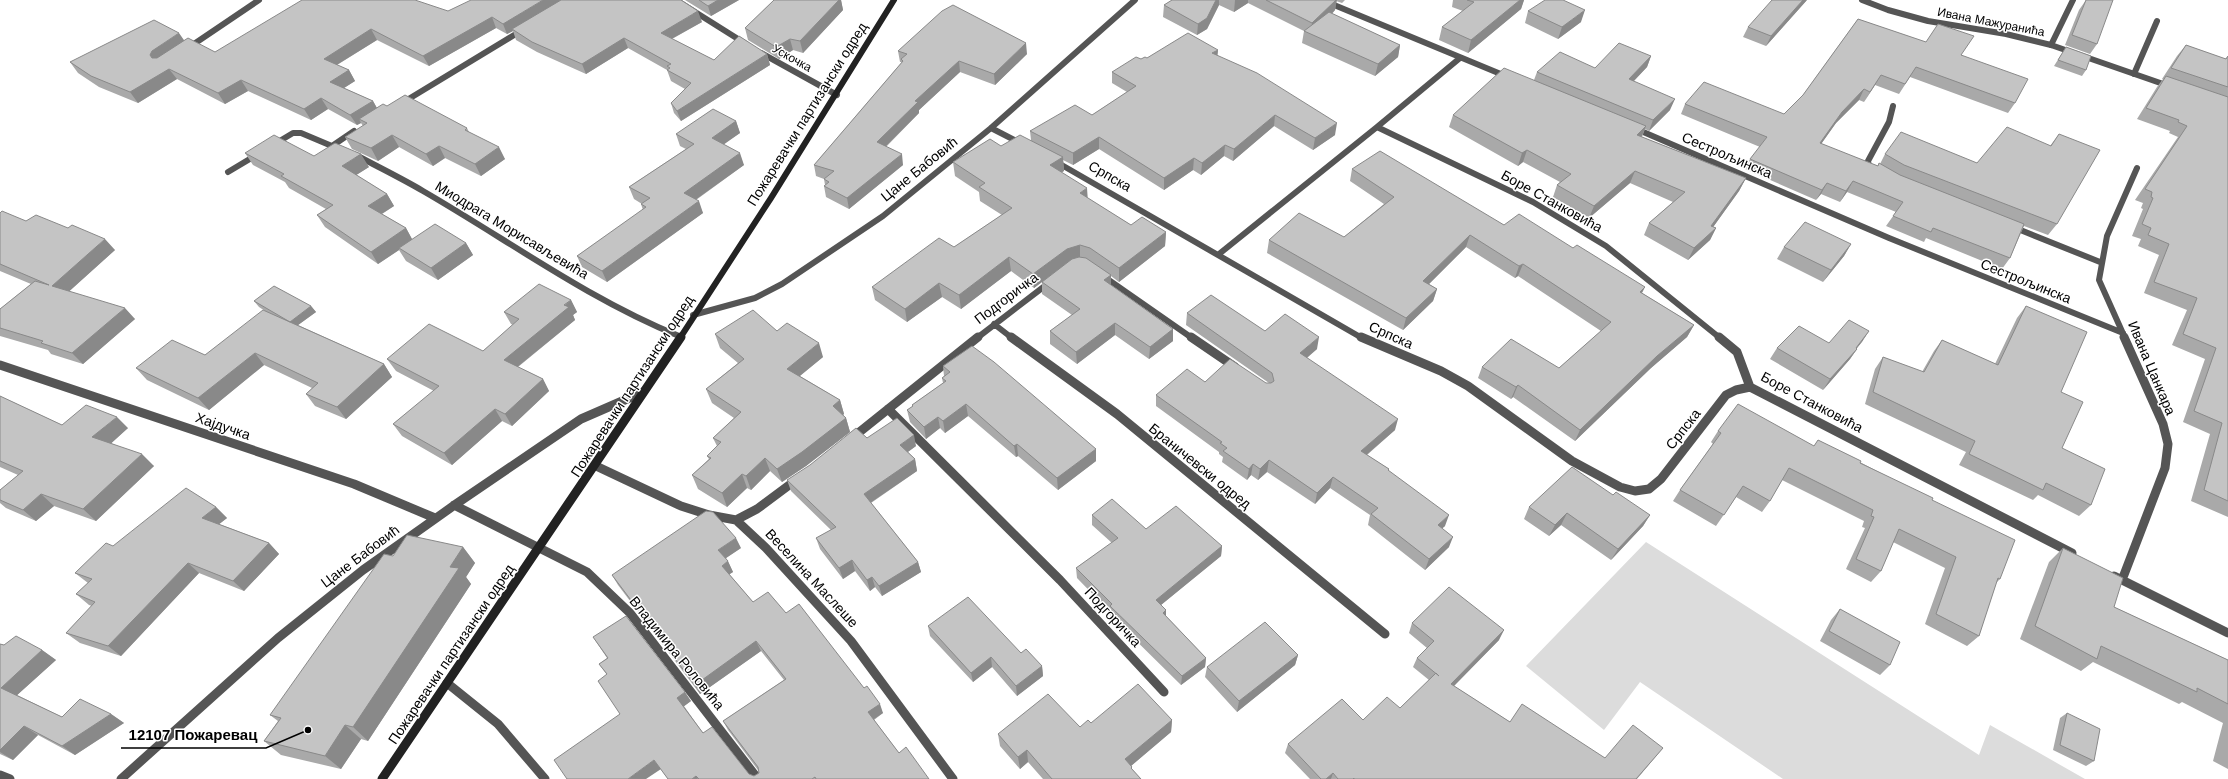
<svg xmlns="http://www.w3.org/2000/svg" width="2228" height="779" font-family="Helvetica,sans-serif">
  <rect width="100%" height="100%" fill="#fff"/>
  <path fill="#dcdcdc" d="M1646 542 1979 755 1990 725 2085 779H1783L1640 682 1604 730 1526 666Z"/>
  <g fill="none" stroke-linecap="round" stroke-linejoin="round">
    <path stroke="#555" stroke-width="6" d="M2051 45 2073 0
      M2134 74 2157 21"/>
    <path stroke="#555" stroke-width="6" d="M676 0 746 44
      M1322 0 1508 77
      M1862 0 1888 10 1928 21 2006 34 2051 45 2169 86
      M188 48 259 0
      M761 53 837 95
      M402 103 524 29
      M1377 127 1460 58
      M991 128 1022 144
      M1634 128 1889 238 2123 333
      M273 145 293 133H301L339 149
      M332 146 354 131
      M356 155C378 167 401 178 423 191 508 240 588 299 679 336
      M1053 160 1362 338
      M1873 169 1869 166 1868 161 1889 122 1893 106
      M228 172 258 154
      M2013 227 2100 262
      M1219 254 1377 127 1533 202 1606 246 1720 338
      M1103 276 1192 338
      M693 315 755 298 782 284 883 216 991 128 1135 0
      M994 324 1012 338
      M977 338 1050 282
      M2125 338 2099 280 2107 236 2137 168"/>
    <path stroke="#555" stroke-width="9" d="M1011 337 1117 414 1385 634
      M1191 337 1235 367
      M1361 337 1441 371 1468 386 1572 461 1620 487 1635 491 1649 489 1661 479 1726 395 1736 390 1750 387
      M1719 337 1737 352 1750 387 2072 553
      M0 365 354 484 435 518
      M888 409 1060 580 1164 692
      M852 438 978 337
      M596 466 681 506 709 515 736 520 766 548 851 641 953 779
      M454 505 587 572 630 613 758 779
      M736 520 757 509 796 480
      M2114 576 2228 633
      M2122 580 2165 468 2168 444 2163 424 2124 337
      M447 683 498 724 545 779
      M0 775 10 779
      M121 779 278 638 363 570 456 504 581 419 643 392"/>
    <path stroke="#222" stroke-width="6" d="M680 338 771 198 894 0"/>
    <path stroke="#222" stroke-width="9" d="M382 779 681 337"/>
  </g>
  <path fill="#a9a9a9" d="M685 0H739L711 16Z
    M774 0H841L843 10 803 53 793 50 779 59 748 40 745 28Z
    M1172 0H1345L1342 3 1336 1 1335 10 1332 14 1400 45 1398 57 1375 76 1302 43 1304 31 1248 3 1234 12 1219 5 1207 29 1197 35 1163 17 1164 5Z
    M1453 0H1524L1521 9 1468 53 1439 40 1442 27 1463 11 1452 7Z
    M1807 0 1766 46 1743 37 1748 27Z
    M2086 0 2097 44 2090 54 2065 45 2079 10Z
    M448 11 702 22 672 39 714 60 767 54 770 65 681 121 674 113 671 103 685 89 671 81 667 70 628 48 586 74 537 52 516 40 513 31 507 34 496 28 429 66 377 40 337 65 349 70 355 81 344 88 373 101 377 108 387 106 467 128 469 132 505 159 481 176 445 158 433 166 399 147 378 161 352 149 345 137 363 126 361 123 357 125 328 109 311 120 248 91 225 104 177 79 138 103 99 87 78 73 70 62 184 41 215 52Z
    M1528 11 1581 22 1558 39 1525 23Z
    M1858 19 1962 55 2015 103 2008 113 1910 77 1899 94 1875 85 1864 102 1859 100 1836 123 1821 144 1878 166 1880 164 1885 154 1977 163 2050 146 2059 134 2057 224 2048 235 2024 226 2010 258 2002 269 1926 238 1924 242 1886 226 1896 212 1847 192 1840 202 1821 194 1816 200 1745 169 1750 159 1760 147 1681 114 1685 104 1784 114 1803 95Z
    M2186 45 2225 59 2228 56V517L2191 501 2210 434 2183 422 2205 359 2172 345 2187 310 2144 293 2159 255 2138 246 2141 239 2132 236 2143 209 2141 208 2143 203 2135 200 2178 137 2169 133 2170 131 2137 119 2157 87 2163 79H2162L2177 56Z
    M2066 47 2086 70 2082 76 2054 66Z
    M1218 50 1217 55 1335 135 1313 150 1274 126 1233 161 1224 156 1201 175 1193 170 1164 190 1099 149 1073 165 1063 160 1064 171 1061 172 1087 198 1131 225 1166 232 1165 246 1119 282 1111 276V285L1173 329V341L1149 359 1115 335 1077 364 1050 344V331L1072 315 1042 294V282L1034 288 1011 271 961 309 942 297 907 322 875 300 872 287 954 247 1002 215 980 201 979 192 955 176 953 162 1001 146 1031 140 1030 131 1092 115 1127 92 1112 83V72L1141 59 1147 58Z
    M898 51 1027 54 995 85 960 72 919 110V113L886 147 903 165 849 209 826 197 824 186 825 185 824 179 816 176 814 165 902 62H900Z
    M1651 56 1647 67 1634 81 1670 110 1649 131 1645 129 1642 137 1746 178 1739 191 1713 227 1716 228 1710 240 1688 260 1644 235 1649 223 1673 202 1630 183 1589 218 1553 197 1557 185 1560 182 1523 162 1518 166 1449 127 1453 115 1534 80 1537 72 1595 68Z
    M736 121 740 133 723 144 744 165 696 200 703 213 607 282 582 267 577 256 643 210 641 204H642L634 199 629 187 686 149 680 146 676 134Z
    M245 153 314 156 369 167 356 175 387 194 394 206 382 214 406 228 412 239 466 243 473 255 438 280 406 261 399 250 378 264 325 227 317 215 326 209 289 188 285 182 253 165Z
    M1352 169 1504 225 1642 293 1694 325 1687 337 1651 368 1575 441 1513 397 1511 399 1478 378 1482 367 1559 368 1601 331 1518 276 1515 278 1466 247 1429 284 1437 289 1433 301 1403 330 1267 253 1269 240 1344 237 1384 204 1350 181Z
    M0 213 115 250 69 291 135 319 83 364 51 354 48 350 0 336V309L31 284 0 271Z
    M1851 244 1844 256 1823 282 1777 259 1784 247Z
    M571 300 577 312 573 315 575 320 518 367 543 379 549 391 512 426 502 421 452 465 402 436 393 424 434 391 396 371 387 359 483 351 513 325 511 324 504 312Z
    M254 301 311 306 316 312 298 325 384 364 392 377 346 419 315 406 306 394 312 388 264 365 209 410 147 380 136 368 205 355 265 311 259 307Z
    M2026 306 2061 392 2062 448 2091 505 2079 516 2038 495 2033 500 1959 465 1966 452 1865 404 1875 369 1883 357 1922 372 1934 351 1942 340 1995 364 2017 318Z
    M1187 313 1265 331 1317 349 1307 358 1395 430 1367 455 1389 469V471L1445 526 1442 528 1449 547 1425 570 1368 525 1370 515 1330 488 1315 504 1267 472 1258 480 1251 475 1247 480 1222 462 1223 457 1219 454V452L1156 406V395L1205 382 1269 383 1186 325Z
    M777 331 823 357 800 376 840 400 844 414 843 415 846 418 850 432 806 466 782 482 770 471 751 490 747 488 727 507 698 489 692 475 709 459 707 456 717 446 713 438 734 418 712 403 706 389 738 363 720 348 715 334Z
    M1869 331 1857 348V349L1850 359 1823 390 1770 359 1777 348 1829 343Z
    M943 366 1096 449V461L1058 490 1018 456 1016 457 968 416 945 433 940 428 926 439 910 422 907 410 912 407V405L943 383 942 378 944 376Z
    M0 396 62 425 128 428 111 443 154 466 96 521 54 506 36 521 6 508 0 503V490L18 475 0 467Z
    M1718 431 1814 446 1818 440 1932 500 2000 579 1996 583 1979 636 1967 646 1925 624 1945 568 1893 542 1881 571 1871 582 1846 569 1865 528 1862 527 1864 521 1782 480 1770 501 1762 512 1736 497 1716 526 1673 501 1680 490 1713 444 1711 442Z
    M867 438 916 446 908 452 915 459 917 471 871 503 918 562 921 572 882 596 875 587 870 591 855 571 843 579 820 549 816 538 831 530 791 491 787 480Z
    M1613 495 1650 515 1643 526 1611 560 1561 525 1549 536 1524 519 1529 507Z
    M216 507 227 518 219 524 269 543 279 554 244 591 199 573 121 656 80 643 66 633 92 606 89 605 76 594 88 583 75 573 113 546Z
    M1092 515 1146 529 1222 546 1221 556 1161 605 1166 616 1206 658 1205 667 1181 685 1110 615V612L1077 578 1076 568 1112 543 1092 525Z
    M463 547 475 563 466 577 471 584 368 741 361 739 341 769 281 755 264 741 278 721 270 715 393 556Z
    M741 548 726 558 733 572 729 574 753 602 786 613 883 713 874 720 899 753 929 779H668L620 714 607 675 599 664 607 658 593 637 691 701 684 706 703 733 749 774 754 776 759 773 758 770 728 730 723 721 784 680 761 651 700 694 618 585 612 575Z
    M2063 548 2114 607 2228 660V769L2213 761 2223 723 2182 702 2179 704 2093 662 2081 671 2020 639 2049 562Z
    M1840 609 1890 665 1880 675 1820 641 1831 620Z
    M1412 623 1499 640 1454 686 1510 722 1605 758 1663 748 1637 779H1310L1285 753 1288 744 1400 708 1429 680 1413 667 1417 658 1427 648 1409 633Z
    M928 626 1021 653 1042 666 1043 676 1017 696 992 667 973 682 930 636Z
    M0 644 4 645 42 650 56 660 17 695 62 717 111 714 124 723 75 755 38 735 13 760 0 754Z
    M1298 655 1295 665 1237 712 1205 677 1207 667Z
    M2067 713 2094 761 2086 766 2053 750 2060 718Z
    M1172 720 1171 732 1131 766 1132 769 1141 779H1043L1028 762 1020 769 1000 746 998 734 1080 727 1091 723Z"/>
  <path fill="#898989" d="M543 0H565L512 29 513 31 507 34 503 24Z
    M718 0H739L711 16 708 6Z
    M839 0H841L843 10 803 53 800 41Z
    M1216 0H1219V5L1207 29 1197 35 1198 24Z
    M1235 0H1248V3L1234 12Z
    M1336 0H1337L1335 10 1311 35 1312 23Z
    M1520 0H1524L1521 9 1468 53 1471 40Z
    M1803 0H1807L1766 46 1771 36Z
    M1585 10 1581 22 1558 39 1562 27Z
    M698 11 702 22 664 43 661 33Z
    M492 17 496 28 429 66 423 56Z
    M371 29 377 40 330 69 324 59Z
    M179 33 186 43 160 69 150 55 152 51Z
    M624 38 628 48 586 74 582 64Z
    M790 39 793 50 779 59 776 47Z
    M1026 43 1027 54 995 85 994 74Z
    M1400 45 1398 57 1375 76 1378 64Z
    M1218 50 1217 61 1212 53Z
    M767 54 770 65 681 121 677 111Z
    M1651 56 1647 67 1625 90 1629 79Z
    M959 61 960 72 919 110V113L879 153 877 142 915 101Z
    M169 69 177 79 138 103 130 92Z
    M349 70 355 81 336 93 330 82Z
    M1881 75 1875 85 1864 102 1870 92Z
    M241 80 248 91 225 104 218 93Z
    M1864 89 1859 100 1836 123 1814 154 1820 143 1842 112Z
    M321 98 328 109 311 120 304 109Z
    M1675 99 1670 110 1649 131 1653 120Z
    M373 101 379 112 359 119 361 123 357 125 350 115Z
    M1275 115 1274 126 1233 161 1234 149Z
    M736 121 740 133 716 150 712 138Z
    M1337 123 1335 135 1313 150 1315 138Z
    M1646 126 1641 138 1637 135Z
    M392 135 399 147 378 161 371 148Z
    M1099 137V149L1073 165V153Z
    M1225 145 1224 156 1201 175 1202 163Z
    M439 146 445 158 433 166 426 154Z
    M499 147 505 159 481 176 475 164Z
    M1527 150 1523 162 1518 166 1522 153Z
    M740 153 744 165 688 205 684 193Z
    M361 154 369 167 350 179 342 166Z
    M902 154 903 165 849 209 847 198Z
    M1063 157 1064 171 1051 179 1050 165Z
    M1194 158 1193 170 1164 190V178Z
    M1635 171 1630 183 1589 218 1594 206Z
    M1746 178 1739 191 1706 237 1716 228 1710 240 1688 260 1694 248 1711 226Z
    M1853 181 1847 192 1840 202 1846 191Z
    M1827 183 1821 194 1816 200 1822 190Z
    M1087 188 1088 202 1080 193Z
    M387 194 394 206 375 218 368 206Z
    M699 201 703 213 607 282 602 271Z
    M406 228 413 241 399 248V250L378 264 371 252Z
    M1166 232 1165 246 1119 282V268Z
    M1470 235 1466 247 1420 293 1423 281Z
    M105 239 115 250 63 297 52 286Z
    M466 243 473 255 438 280 431 268Z
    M1851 244 1844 256 1823 282 1831 270Z
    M1080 245V259L1067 263 1034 288 1033 274 1067 249Z
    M1009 257 1011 271 961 309 959 295Z
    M1523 264 1518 276 1515 278 1519 266Z
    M1111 275V288L1104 280Z
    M939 283 942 297 907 322 905 309Z
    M1645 287 1639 299 1640 292Z
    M1437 289 1433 301 1403 330 1406 318Z
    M571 300 577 312 573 315 575 320 511 372 504 360Z
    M311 306 316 312 294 328 290 322Z
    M125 308 135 319 83 364 72 353Z
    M1115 323V335L1077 364 1076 352Z
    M1694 325 1687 337 1651 368 1575 441 1580 430 1657 356Z
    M1173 329V341L1149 359 1150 347Z
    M1869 331 1862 342 1848 359 1856 348Z
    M1319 337 1317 349 1298 365 1300 353Z
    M819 343 823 357 791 383 787 369Z
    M1857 349 1850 359 1823 390 1830 379Z
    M255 353 264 365 209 410 198 398Z
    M384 364 392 377 346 419 337 407Z
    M543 379 549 391 512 426 505 414Z
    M1518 385 1513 397 1511 399 1516 387Z
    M840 400 844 414 837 420 833 406Z
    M966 404 968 416 945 433 943 421Z
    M495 409 502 421 452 465 444 453Z
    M117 417 128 428 105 449 92 437Z
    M938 417 940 428 926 439 924 427Z
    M846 418 850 432 806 466 782 482 777 469Z
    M1398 419 1395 430 1358 462 1361 451Z
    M914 435 916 446 902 456 900 445Z
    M1017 444 1018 456 1016 457 1014 446Z
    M1096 449V461L1058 490 1057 478Z
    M142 454 154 466 96 521 83 509Z
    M765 458 770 471 751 490 746 476Z
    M915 459 917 471 867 505 864 494Z
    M1269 460 1267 472 1258 480 1260 469Z
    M1253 464 1251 475 1247 480 1249 469Z
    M742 474 747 488 727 507 722 493Z
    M1333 477 1330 488 1315 504 1317 493Z
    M41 494 54 506 36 521 23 510Z
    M216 507 227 518 213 529 202 518Z
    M1567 513 1561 525 1549 536 1555 525Z
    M1449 515 1445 526 1434 536 1438 525Z
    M1650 515 1643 526 1611 560 1618 549Z
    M1453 537 1449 547 1425 570 1429 559Z
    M736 538 741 548 723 560 718 550Z
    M269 543 279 554 244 591 233 581Z
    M1222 546 1221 556 1156 609V600Z
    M463 547 475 563 466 577 471 584 368 741 353 727 450 567Z
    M852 560 855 571 843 579 839 568Z
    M728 561 733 572 727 576 722 566Z
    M918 562 921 572 882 596 879 586Z
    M188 563 199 573 121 656 108 646Z
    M872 577 875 587 870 591 867 580Z
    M1166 610V619L1163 613Z
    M1504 630 1499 640 1447 693 1451 684Z
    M756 641 761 651 700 694 695 685Z
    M42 650 56 660 15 697 1 688Z
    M1298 655 1295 665 1237 712 1239 701Z
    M991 657 992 667 973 682 971 673Z
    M1206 658 1205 667 1181 685 1182 676Z
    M1042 666 1043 676 1017 696 1016 686Z
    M685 692 691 701 683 707 677 698Z
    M880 704 883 713 871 721 868 712Z
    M111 714 124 723 75 755 62 746Z
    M1172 720 1171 732 1125 771V759Z
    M345 725 361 739 341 769 325 756Z
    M24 726 38 735 13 760 0 752V750Z
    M1027 750 1028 762 1020 769 1018 757Z
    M654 760 661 769 646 779H628Z
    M1333 773 1331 779H1326Z
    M696 776 698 779H692Z"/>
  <path fill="#c4c4c4" stroke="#898989" d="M302 0H415L448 11 471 0H543L503 24 492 17 423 56 371 29 324 59 349 70 330 82 373 101 350 115 321 98 304 109 241 80 218 93 169 69 130 92 91 76 70 62 154 20 179 33 152 51 150 55 152 58H157L188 38 215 52Z
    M561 0H681L698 11 661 33 714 60 739 36 767 54 677 111 671 103 691 83 667 70 670 68 667 66 671 64 624 38 582 64 532 42 512 29Z
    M699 0H718L708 6Z
    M774 0H839L800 41 790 39 776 47 745 28Z
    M1172 0H1216L1207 18 1198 24 1164 5Z
    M1266 0H1336L1312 23Z
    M1467 0H1520L1471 40 1442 27 1474 2Z
    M1545 0H1563L1585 10 1562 27 1528 11Z
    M1772 0H1803L1771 36 1748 27Z
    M2086 0H2113L2097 44 2072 35Z
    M953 5 1026 43 994 74 959 61 915 101 918 102 877 142 902 154 847 198 824 186 829 182 824 179 834 171 814 165 903 61 901 59 907 54 898 51 942 11Z
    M1329 12 1400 45 1378 64 1304 31Z
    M1858 19 1926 42 1938 24 1974 36 1961 55 2028 79 2015 103 1916 67 1905 84 1881 75 1870 92 1864 89 1842 112 1820 143 1878 166 1879 163 1900 175 2024 224 2010 258 1933 228 1931 232 1893 216 1903 202 1853 181 1846 191 1827 183 1822 190 1750 159 1767 137 1685 104 1704 82 1784 114 1803 95Z
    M1188 33 1218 50 1212 53 1257 73 1337 123 1315 138 1275 115 1234 149 1225 145 1202 163 1194 158 1164 178 1099 137 1073 153 1030 131 1075 105 1092 115 1136 86 1112 72 1136 57 1141 59 1145 57 1147 58Z
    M1619 43 1651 56 1629 79 1675 99 1653 120 1537 72 1560 52 1595 68Z
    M2186 45 2226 59 2228 56V87L2171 68Z
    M2066 47 2091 56 2086 70 2058 60Z
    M1504 68 1646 126 1637 135 1746 178 1711 226 1716 228 1694 248 1649 223 1685 192 1635 171 1594 206 1557 185 1571 174 1527 150 1522 153 1453 115Z
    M2166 76 2228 97V501L2204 490 2222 423 2194 411 2216 348 2183 334 2197 298 2154 282 2169 244 2148 235 2151 228 2142 224 2153 198 2151 197 2152 192 2145 189 2187 126 2178 122 2179 120 2146 108Z
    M405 95 467 128 465 130 499 147 475 164 439 146 426 154 392 135 371 148 345 137 367 123 359 119 383 104 387 106Z
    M713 109 736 121 712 138 740 153 684 193 699 201 602 271 577 256 646 207 641 204 650 198 629 187 694 144 676 134Z
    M2007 127 2051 146 2059 134 2100 150 2057 224 1904 165 1885 154 1901 132 1977 163Z
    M274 135 314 156 335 143 361 154 342 166 387 194 368 206 406 228 371 252 317 215 333 205 281 176 284 174 245 153Z
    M1020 135 1063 157 1050 165 1087 188 1080 193 1131 225 1142 217 1166 232 1119 268 1090 248 1080 245 1067 249 1033 274 1009 257 959 295 939 283 905 309 872 287 939 238 954 247 1012 208 979 187 985 183 953 162 990 139 1001 146Z
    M1380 151 1504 225 1519 214 1573 248 1577 245 1645 287 1640 292 1694 325 1657 356 1580 430 1518 385 1516 387 1482 367 1511 339 1559 368 1611 322 1523 264 1519 266 1470 235 1423 281 1437 289 1406 318 1269 240 1299 213 1344 237 1394 197 1352 169Z
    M2 211 26 221 36 215 68 228 72 225 105 239 52 286 125 308 72 353 41 343 43 341 0 328V309L35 281 49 285 0 264V213Z
    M1805 222 1851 244 1831 270 1784 247Z
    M435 224 466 243 431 268 399 248Z
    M1079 257 1086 258 1111 275 1104 280 1173 329 1150 347 1115 323 1076 352 1050 331 1080 309 1042 282 1072 259Z
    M539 284 571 300 564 305 569 307 504 360 543 379 505 414 495 409 444 453 393 424 439 386 387 359 429 324 483 351 519 319 504 312Z
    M274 286 311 306 290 322 254 301Z
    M1211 295 1265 331 1285 314 1319 337 1300 353 1398 419 1361 451 1389 469 1388 470 1449 515 1438 525 1453 537 1429 559 1371 514 1378 508 1333 477 1317 493 1269 460 1260 469 1253 464 1249 469 1223 451 1227 448 1220 443 1222 442 1156 395 1187 369 1205 382 1230 359 1266 383H1271L1274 381 1272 373 1187 313Z
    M2026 306 2087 332 2061 392 2083 402 2062 448 2105 469 2091 505 2046 483 2043 490 1969 454 1975 441 1873 392 1883 357 1924 372 1942 340 1998 365Z
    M263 310 384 364 337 407 306 394 318 383 255 353 198 398 136 368 172 340 205 355Z
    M753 310 777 331 787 323 819 343 787 369 840 400 833 406 846 418 802 452 777 469 765 458 746 476 742 474 722 493 692 475 711 458 707 456 721 442 713 438 741 412 706 389 744 359 715 334Z
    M1849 320 1869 331 1856 348 1857 349 1830 379 1777 348 1799 326 1829 343Z
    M972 346 994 362 1096 449 1057 478 1017 444 1014 446 966 404 943 421 938 417 924 427 907 410 913 406 912 405 946 381 942 378 950 372 943 366Z
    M0 396 62 425 86 405 117 417 92 437 142 454 83 509 41 494 23 510 0 500V490L23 471 0 461Z
    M1738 404 1814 446 1818 440 1861 461 1860 463 1933 498 1932 500 2015 540 2000 579 1998 578 1979 636 1936 614 1956 557 1899 529 1881 571 1856 559 1874 517 1871 516 1873 510 1789 468 1770 501 1743 486 1724 515 1680 490 1721 433 1718 431Z
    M897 418 914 435 900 445 915 459 864 494 918 562 879 586 872 577 867 580 852 560 839 568 816 538 836 527 787 480 810 465 856 428 867 438Z
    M1572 467 1613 495 1616 492 1650 515 1618 549 1567 513 1555 525 1529 507Z
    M186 488 216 507 202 518 269 543 233 581 188 563 108 646 66 633 95 602 76 594 92 579 75 573 106 543 113 546Z
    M1112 499 1146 529 1176 506 1222 546 1156 600 1166 610 1163 613 1206 658 1182 676 1110 606 1112 604 1076 568 1118 538 1092 515Z
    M706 511 713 512 736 538 718 550 728 561 722 566 753 602 768 592 786 613 799 604 864 688 867 686 880 704 868 712 899 753 906 747 929 779H816L815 777 812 779H699L696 776 692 779H668L654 760 628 779H567L554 760 620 714 598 681 607 674 599 664 608 658 593 637 626 616 685 692 677 698 703 733 712 727 749 774 754 776 759 773 758 767 723 721 786 679 756 641 695 685 612 575Z
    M407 535 463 547 450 567 459 568 353 727 345 725 325 756 264 741 281 718 270 715 384 554 393 556Z
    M2063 548 2123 578 2114 607 2228 660V704L2197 688V692L2101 646 2097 659 2035 626Z
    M1449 587 1504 630 1451 684 1510 722 1522 704 1605 758 1633 725 1663 748 1636 779H1354V778L1353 779H1338L1333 773 1326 779H1321L1288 744 1342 699 1363 720 1387 697 1400 708 1436 673 1439 676 1417 658 1434 641 1412 623Z
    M968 597 1021 653 1026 649 1042 666 1016 686 991 657 971 673 928 626Z
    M1840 609 1900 642 1890 665 1829 631Z
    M1265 622 1298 655 1239 701 1207 667Z
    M16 636 42 650 1 688 62 717 80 699 111 714 62 746 24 726 0 750V644L4 645Z
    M1138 684 1172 720 1125 759 1132 767 1131 768 1141 779H1052L1027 750 1018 757 998 734 1048 694 1080 727 1088 720 1091 723Z
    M2067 713 2100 729 2094 761 2060 745Z"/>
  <g text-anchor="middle" stroke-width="3" stroke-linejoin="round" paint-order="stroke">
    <g font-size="12" fill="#000" stroke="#fff">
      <text transform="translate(1991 22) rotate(11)" y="4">Ивана Мажуранића</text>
      <text transform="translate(792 58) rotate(29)" y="4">Ускочка</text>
    </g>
    <g font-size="14" fill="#000" stroke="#fff">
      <text transform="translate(807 114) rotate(-58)" y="5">Пожаревачки партизански одред</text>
      <text transform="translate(1727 155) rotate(23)" y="5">Сестрољинска</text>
      <text transform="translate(919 169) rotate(-39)" y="5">Цане Бабовић</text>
      <text transform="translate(1110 176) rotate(30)" y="5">Српска</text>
      <text transform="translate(1552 201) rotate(29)" y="5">Боре Станковића</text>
      <text transform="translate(512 230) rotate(31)" y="5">Миодрага Морисављевића</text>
      <text transform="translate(2026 281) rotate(22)" y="5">Сестрољинска</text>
      <text transform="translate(1006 298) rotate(-37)" y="5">Подгоричка</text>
      <text transform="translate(1391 335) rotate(24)" y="5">Српска</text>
      <text transform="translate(2152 368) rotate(67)" y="5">Ивана Цанкара</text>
      <text transform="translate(632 386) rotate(-57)" y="5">Пожаревачки партизански одред</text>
      <text transform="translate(1812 402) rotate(28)" y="5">Боре Станковића</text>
      <text transform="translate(223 426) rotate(19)" y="5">Хајдучка</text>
      <text transform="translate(1683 429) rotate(-52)" y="5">Српска</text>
      <text transform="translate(1200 466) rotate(39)" y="5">Браничевски одред</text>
      <text transform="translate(360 556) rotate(-37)" y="5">Цане Бабовић</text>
      <text transform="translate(812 578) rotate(47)" y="5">Веселина Маслеше</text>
      <text transform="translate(1113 617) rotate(47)" y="5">Подгоричка</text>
      <text transform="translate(677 653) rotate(51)" y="5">Владимира Роловића</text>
      <text transform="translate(451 654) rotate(-56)" y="5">Пожаревачки партизански одред</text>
    </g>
  </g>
  <path fill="none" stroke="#000" stroke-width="1.5" d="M308 730L266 748H121"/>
  <circle fill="#000" stroke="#fff" stroke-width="1.5" cx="308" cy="730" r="4"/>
  <g font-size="15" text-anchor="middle" font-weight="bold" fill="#000" stroke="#fff" stroke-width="3" stroke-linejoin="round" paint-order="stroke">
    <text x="193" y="740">12107 Пожаревац</text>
  </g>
</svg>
